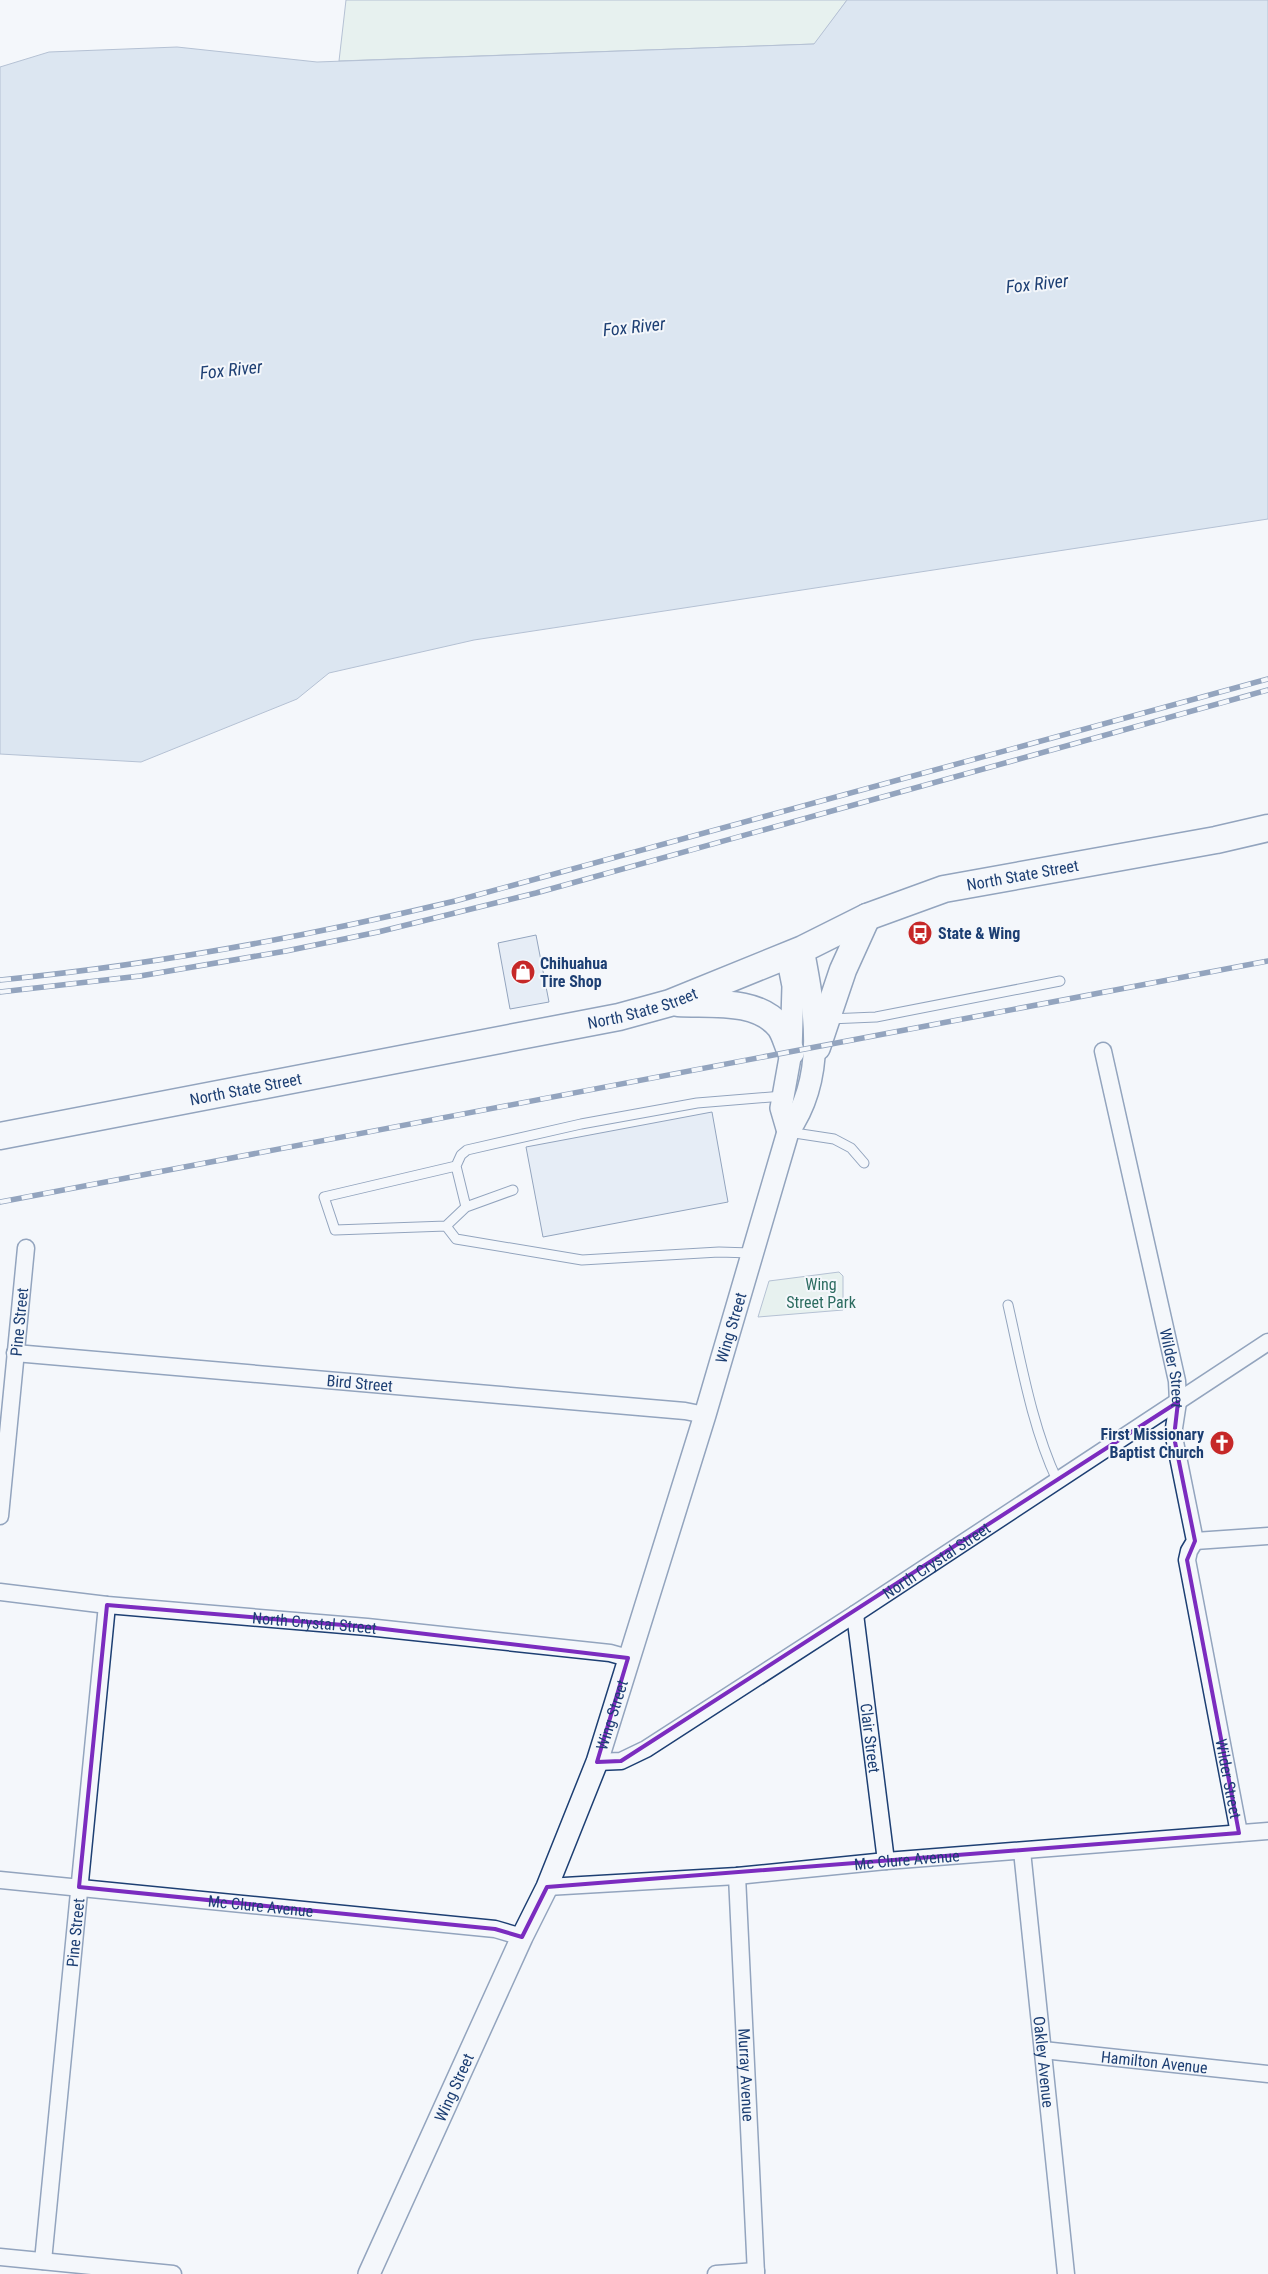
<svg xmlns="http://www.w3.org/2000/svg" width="1268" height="2274" font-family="'Roboto Condensed',sans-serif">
  <rect width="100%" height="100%" fill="#f4f7fb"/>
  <path fill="#d7e8df" stroke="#687fa3" d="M346 0H847L815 44 339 61Z
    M839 1272 843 1276V1310L758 1317 769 1281Z"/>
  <path fill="#bed0e5" stroke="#687fa3" d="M847 0H1268V519L474 640 329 673 297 699 141 762 0 754V67L49 52 177 47 317 62 814 44Z"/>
  <path fill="#d5e0f0" stroke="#1d3f73" d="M536 935 549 1002 510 1009 498 943Z
    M712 1112 728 1202 543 1237 526 1147Z"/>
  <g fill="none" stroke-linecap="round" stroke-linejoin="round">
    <defs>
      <path id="service" d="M829 1019 876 1017 1060 981
        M788 1132 834 1139 851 1148 864 1163
        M456 1166 461 1155 467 1150 581 1124 697 1103 783 1096
        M513 1190 466 1207 446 1226 456 1239 582 1260 719 1252 751 1253
        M446 1226 335 1230 324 1197 456 1166 466 1207
        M1008 1305C1021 1362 1032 1427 1057 1480"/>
      <g id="minor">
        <path id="s1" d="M1103 1051 1177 1381 1178 1402 1174 1428V1437L1195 1541 1189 1551 1187 1560 1239 1833"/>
        <path id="s2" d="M15 1353 685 1411 705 1415"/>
        <path id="s3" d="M0 1516 26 1248"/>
        <path d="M1195 1541 1268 1536"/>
        <path id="s4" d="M0 1592 107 1605 367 1627 610 1653 628 1658"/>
        <path id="s5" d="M855 1614 886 1861"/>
        <path id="s6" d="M597 1762 621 1761 646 1749 855 1614 1268 1342"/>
        <path id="s7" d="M1022 1851 1066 2274"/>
        <path id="s8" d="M737 1876 756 2274"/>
        <path id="s9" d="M0 1880 495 1929 522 1937"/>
        <path id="s10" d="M547 1887 737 1876 886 1861 1268 1831"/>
        <path id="s11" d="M1043 2050 1268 2074"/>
        <path d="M0 2257 173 2274"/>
        <path id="s12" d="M43 2261 107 1605"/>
        <path d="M716 2274 756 2271"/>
      </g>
      <g id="tertiary">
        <path d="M787 956 793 986 791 1052 781 1108 788 1132"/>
        <path id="s13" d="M369 2274 522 1937 547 1887 597 1762 705 1415 788 1132C827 1077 815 1011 803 949"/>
      </g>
      <g id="primary">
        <path d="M678 1003C710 1005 757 998 780 1027 785 1034 787 1044 791 1052"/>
        <path d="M817 1047 843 970 867 917"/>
        <path id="s14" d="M0 1136 619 1017 670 1003 803 949 867 917 944 889 1216 840 1268 828"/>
      </g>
    </defs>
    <use href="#service" stroke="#1d3f73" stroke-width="11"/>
    <use href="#minor" stroke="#1d3f73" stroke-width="19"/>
    <use href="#tertiary" stroke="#1d3f73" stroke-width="24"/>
    <use href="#primary" stroke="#1d3f73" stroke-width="29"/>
    <use href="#service" stroke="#f4f7fb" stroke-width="9"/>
    <use href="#minor" stroke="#f4f7fb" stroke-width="16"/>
    <use href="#tertiary" stroke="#f4f7fb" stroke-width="21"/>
    <use href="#primary" stroke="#f4f7fb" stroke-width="26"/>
    <defs>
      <path id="rail" d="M0 980C154 965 305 937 455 901L1268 679
        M0 992 140 976 286 951 378 932 536 893 1268 690
        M0 1202 1268 961"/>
    </defs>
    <use href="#rail" stroke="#1d3f73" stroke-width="5.5"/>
    <use href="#rail" stroke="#f4f7fb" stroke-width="4" stroke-dasharray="11" stroke-linecap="butt"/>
  </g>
  <path d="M0 0H1268V2274H0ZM1178 1402 1174 1437 1195 1541 1187 1560 1239 1833 547 1887 522 1937 495 1929 79 1887 107 1605 367 1627 628 1658 597 1762 621 1761Z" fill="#f4f7fb" fill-opacity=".55" fill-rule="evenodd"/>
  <path fill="none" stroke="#7b2cbf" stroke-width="4" stroke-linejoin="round" d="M1178 1402 1174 1437 1195 1541 1187 1560 1239 1833 547 1887 522 1937 495 1929 79 1887 107 1605 367 1627 628 1658 597 1762 621 1761Z"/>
  <defs>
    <symbol id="bus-disc" viewBox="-11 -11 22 22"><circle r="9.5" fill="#c62828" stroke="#f4f7fb"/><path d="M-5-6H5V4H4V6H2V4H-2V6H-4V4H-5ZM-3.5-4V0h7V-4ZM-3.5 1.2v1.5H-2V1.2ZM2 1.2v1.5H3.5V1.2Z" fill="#fff"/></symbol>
    <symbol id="shop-disc" viewBox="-11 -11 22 22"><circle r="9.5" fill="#c62828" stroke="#f4f7fb"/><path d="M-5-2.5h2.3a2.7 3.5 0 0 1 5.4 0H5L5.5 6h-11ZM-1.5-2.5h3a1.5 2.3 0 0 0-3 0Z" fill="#fff"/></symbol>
    <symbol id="church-disc" viewBox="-11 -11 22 22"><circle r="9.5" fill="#c62828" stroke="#f4f7fb"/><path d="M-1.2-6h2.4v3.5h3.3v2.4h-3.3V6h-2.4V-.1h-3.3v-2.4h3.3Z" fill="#fff"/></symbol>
  </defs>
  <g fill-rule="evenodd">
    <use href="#bus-disc" x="906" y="919" width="28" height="28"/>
    <use href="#shop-disc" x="509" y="958" width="28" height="28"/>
    <use href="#church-disc" x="1208" y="1429" width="28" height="28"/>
  </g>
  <g text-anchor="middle" stroke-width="4" stroke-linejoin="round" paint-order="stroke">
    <g font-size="16" fill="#1d3f73" stroke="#f4f7fb">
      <text dy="6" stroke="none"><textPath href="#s14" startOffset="1060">North State Street</textPath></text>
      <text dy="6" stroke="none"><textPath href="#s14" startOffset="655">North State Street</textPath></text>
      <text dy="6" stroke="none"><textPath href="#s14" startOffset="250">North State Street</textPath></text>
      <text dy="6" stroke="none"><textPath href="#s3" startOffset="195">Pine Street</textPath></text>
      <text dy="6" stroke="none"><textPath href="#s13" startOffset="1015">Wing Street</textPath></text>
      <text dy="6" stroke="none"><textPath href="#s1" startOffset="325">Wilder Street</textPath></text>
      <text dy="6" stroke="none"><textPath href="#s2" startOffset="346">Bird Street</textPath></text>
      <text dy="6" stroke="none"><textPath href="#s6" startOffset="398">North Crystal Street</textPath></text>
      <text dy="6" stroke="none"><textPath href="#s4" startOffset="316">North Crystal Street</textPath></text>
      <text dy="6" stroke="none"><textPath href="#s13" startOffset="610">Wing Street</textPath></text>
      <text dy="6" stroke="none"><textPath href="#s5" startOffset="125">Clair Street</textPath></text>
      <text dy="6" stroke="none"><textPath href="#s1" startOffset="744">Wilder Street</textPath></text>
      <text dy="6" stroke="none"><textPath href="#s10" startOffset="361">Mc Clure Avenue</textPath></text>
      <text dy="6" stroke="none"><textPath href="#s9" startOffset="262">Mc Clure Avenue</textPath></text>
      <text dy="6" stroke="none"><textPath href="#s12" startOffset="330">Pine Street</textPath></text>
      <text dy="6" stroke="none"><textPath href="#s11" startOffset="112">Hamilton Avenue</textPath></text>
      <text dy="6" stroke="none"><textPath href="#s7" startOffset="212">Oakley Avenue</textPath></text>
      <text dy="6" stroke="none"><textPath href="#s8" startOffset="199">Murray Avenue</textPath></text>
      <text dy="6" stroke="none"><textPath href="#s13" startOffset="205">Wing Street</textPath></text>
    </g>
    <g font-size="16" font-weight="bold" fill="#1d3f73" stroke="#f4f7fb" text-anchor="start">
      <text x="938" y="939">State &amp; Wing</text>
      <text x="540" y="969">Chihuahua<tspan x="540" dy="18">Tire Shop</tspan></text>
      <text x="1204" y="1440" text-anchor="end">First Missionary<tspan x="1204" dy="18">Baptist Church</tspan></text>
    </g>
    <g font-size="16" fill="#2c6c60" stroke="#f4f7fb">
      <text x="821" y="1290">Wing<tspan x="821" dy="18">Street Park</tspan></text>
    </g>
    <g font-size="18" font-style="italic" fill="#1d3f73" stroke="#f4f7fb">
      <text transform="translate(1037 284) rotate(-6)" y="6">Fox River</text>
      <text transform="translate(634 327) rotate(-6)" y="6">Fox River</text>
      <text transform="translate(231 370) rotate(-6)" y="6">Fox River</text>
    </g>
  </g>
</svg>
